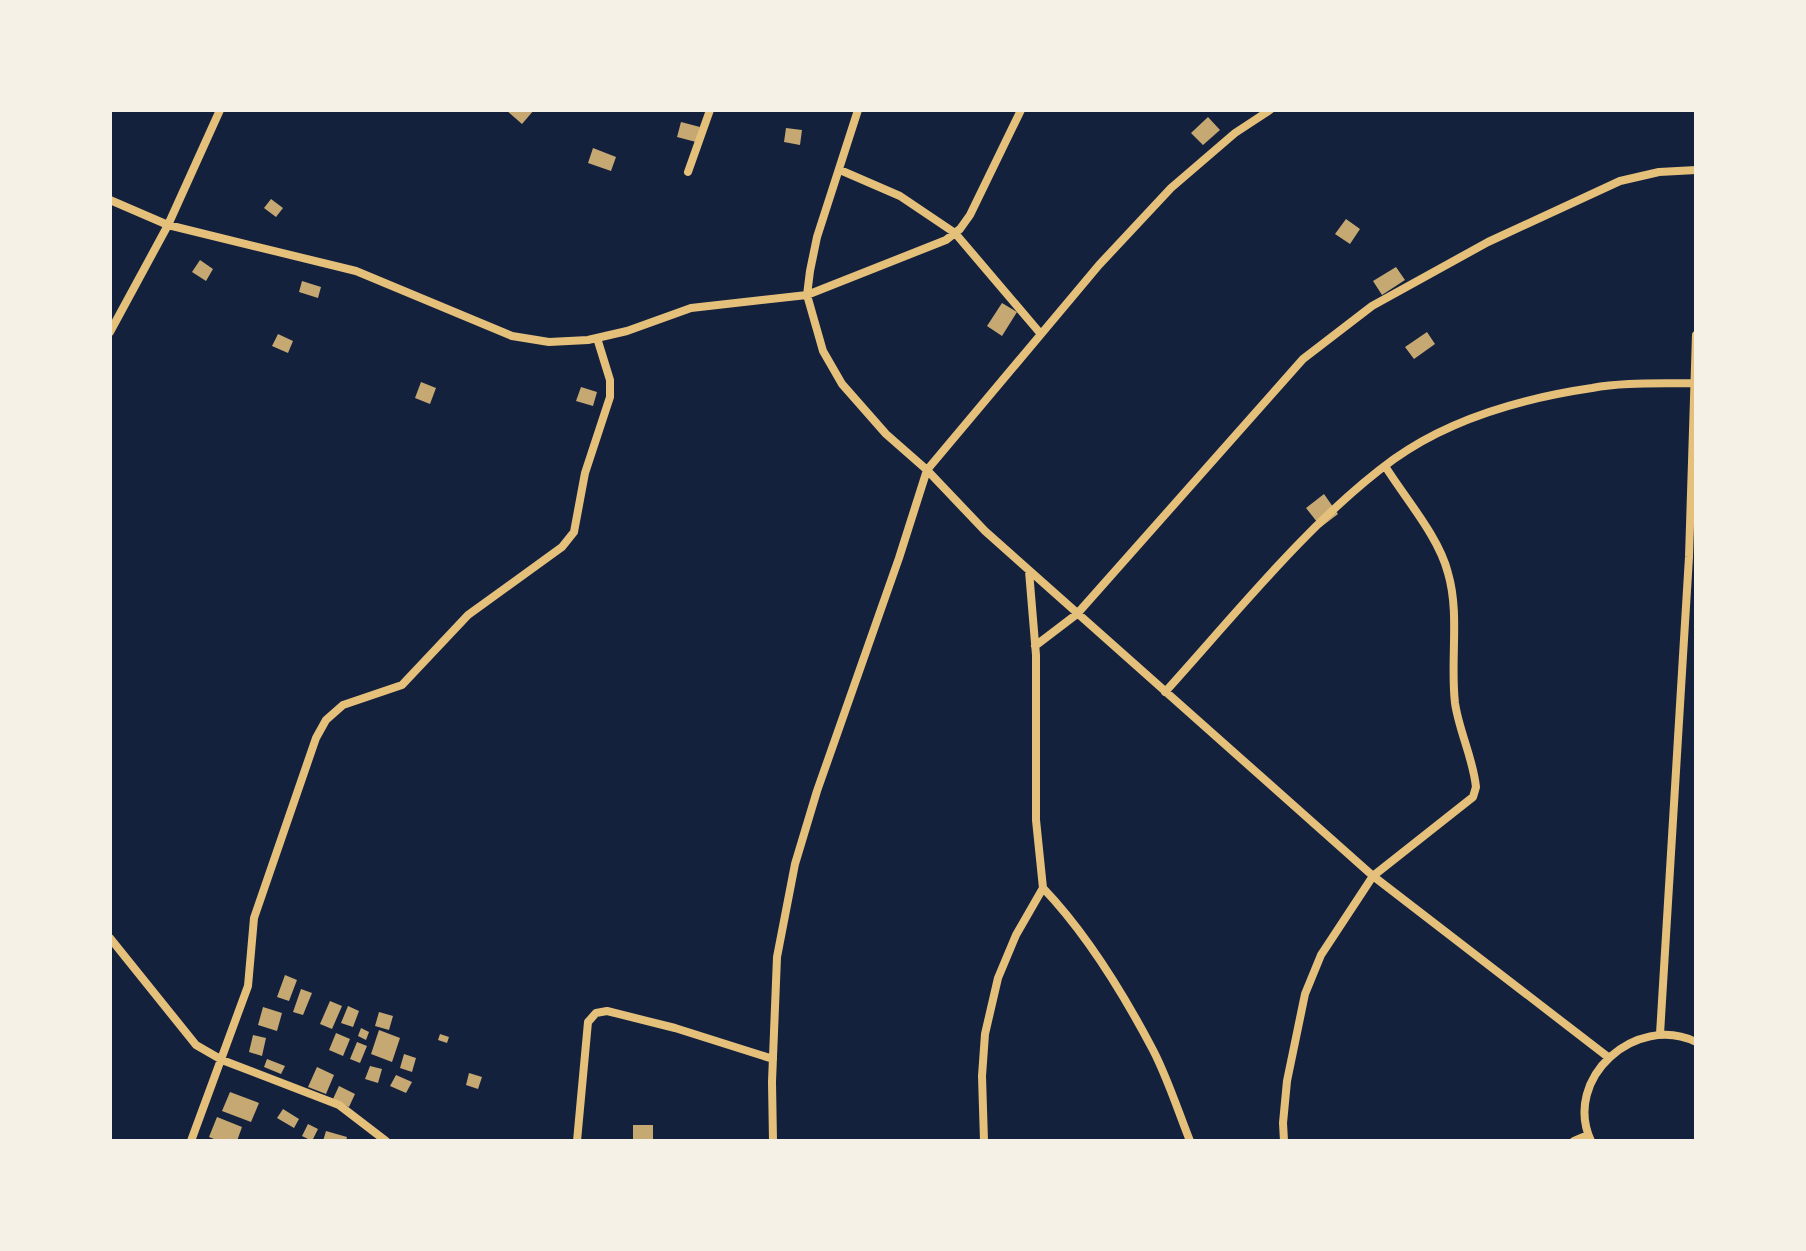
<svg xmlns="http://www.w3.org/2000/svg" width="1806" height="1251" font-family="'PT Sans',sans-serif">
  <rect width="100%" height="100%" fill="#14213d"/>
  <path fill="#c6a872" d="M506 110H534L522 124Z
    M1208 117 1220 130 1203 145 1191 133Z
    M681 122 700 127 696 142 677 137Z
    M786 128 802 130 800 145 784 142Z
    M593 148 616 157 611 171 588 163Z
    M271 199 283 208 276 217 264 208Z
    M1346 219 1360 229 1350 244 1335 234Z
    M200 260 213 269 206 281 192 272Z
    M1396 267 1405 280 1382 295 1373 281Z
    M302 281 321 287 318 298 299 292Z
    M1002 303 1017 312 1002 336 987 326Z
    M1427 332 1435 344 1414 359 1405 347Z
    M278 334 293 341 288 353 272 346Z
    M421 382 436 388 430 404 415 398Z
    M581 387 597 392 593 406 576 401Z
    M1324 494 1338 514 1321 527 1306 508Z
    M285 975 297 980 289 1001 277 997Z
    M301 989 312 993 303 1015 293 1012Z
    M330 1001 342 1006 332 1029 320 1024Z
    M348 1006 359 1011 353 1027 341 1023Z
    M263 1007 282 1013 277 1031 258 1025Z
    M379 1012 393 1016 389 1030 375 1026Z
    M361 1028 369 1032 366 1040 358 1036Z
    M379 1030 400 1038 392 1062 371 1054Z
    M336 1033 350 1039 343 1056 329 1050Z
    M440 1034 449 1037 447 1043 438 1040Z
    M253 1035 266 1038 262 1056 249 1052Z
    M357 1042 367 1046 360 1063 350 1059Z
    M404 1054 416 1058 412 1072 400 1068Z
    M267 1059 285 1066 281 1074 264 1067Z
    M370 1066 382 1069 378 1083 365 1079Z
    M317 1067 334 1075 326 1094 308 1087Z
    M469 1073 482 1077 478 1089 466 1085Z
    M396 1075 412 1082 406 1093 390 1086Z
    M339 1086 355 1094 349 1107 333 1099Z
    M230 1092 259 1103 251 1122 222 1111Z
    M283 1109 299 1119 294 1128 277 1118Z
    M217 1117 242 1127 237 1141H219L209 1137Z
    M308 1124 318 1129 312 1141 302 1136Z
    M633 1125H653V1141H633Z
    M326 1131 347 1137 346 1141H323Z"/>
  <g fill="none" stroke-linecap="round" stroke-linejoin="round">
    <path stroke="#e5c07b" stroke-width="8" d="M858 110 817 237 810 271 807 295 823 351 842 384 886 434 927 470 985 531 1373 876 1608 1057
      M840 170 900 196 955 233 1040 333
      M688 172 710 110
      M110 200 168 225 356 271 512 336 549 342 588 340 627 331 691 308 807 295 946 240 960 229 970 215 1021 110
      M110 332 168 225 220 110
      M1035 646 1077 614 1303 359 1372 306 1488 242 1620 181 1659 172 1696 170
      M1165 692C1234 616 1311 519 1394 459 1450 419 1524 398 1592 388 1625 382 1661 384 1695 383
      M1043 888C1088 935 1123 993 1153 1050 1168 1079 1178 1111 1190 1141
      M110 938 196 1045 222 1060 339 1105 386 1141
      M1660 1034 1689 557 1696 335
      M191 1141 248 986 254 918 316 738 326 720 343 705 402 685 468 615 562 547 574 532 585 473 610 397V380L597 338
      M577 1141 588 1022 596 1013 607 1011 675 1028 773 1059
      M773 1141 772 1082 777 957 795 864 817 791 899 558 927 470 1099 265 1171 188 1235 133 1270 110
      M984 1141 982 1076 985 1034 998 978 1016 935 1043 888 1036 820V655L1029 571
      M1284 1141 1283 1123 1287 1081 1305 994 1321 955 1373 876 1473 797 1476 787C1473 758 1459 731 1455 703 1450 660 1460 614 1448 573 1439 537 1405 498 1385 466
      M1574 1141 1588 1135
      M1591 1141C1562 1078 1636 1013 1696 1042"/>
  </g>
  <rect width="1806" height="1251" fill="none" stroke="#f6f1e7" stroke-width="224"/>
</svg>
